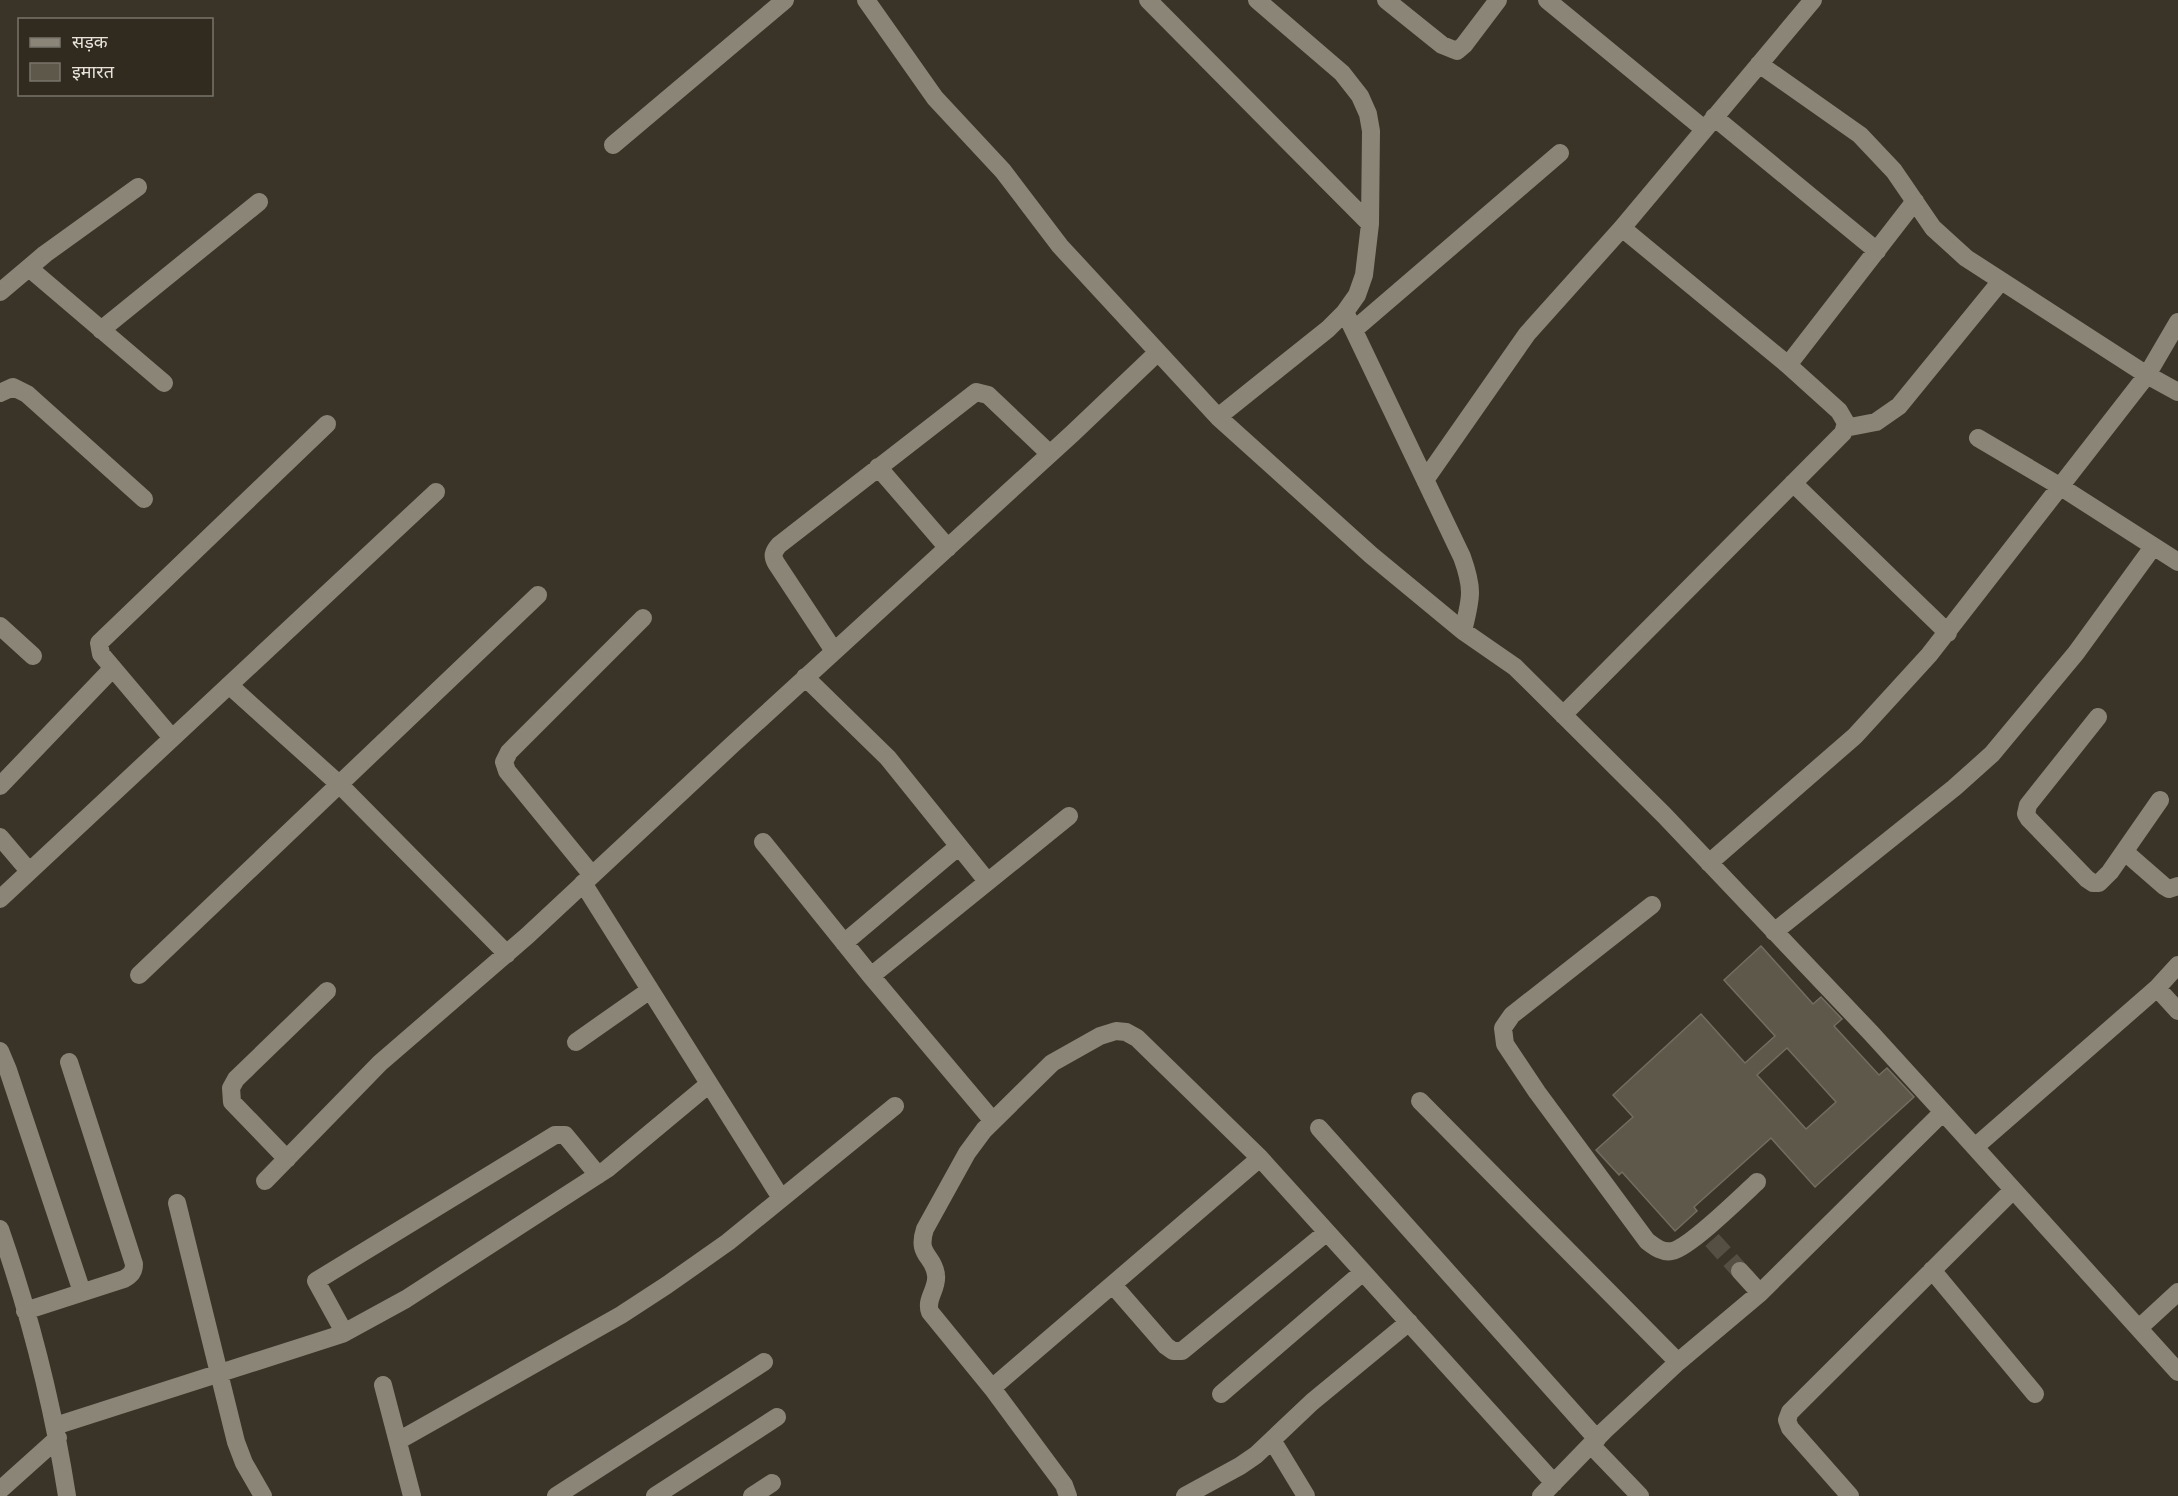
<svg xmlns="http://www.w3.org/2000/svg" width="2178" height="1496" font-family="Helvetica,'Noto Sans Devanagari',sans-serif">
  <rect width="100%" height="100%" fill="#3a3428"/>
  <path fill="#5e584b" stroke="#736d60" stroke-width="1.5" fill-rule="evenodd" d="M1761 946 1813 1004 1821 997 1842 1019 1834 1026 1879 1075 1887 1068 1914 1097 1815 1187 1771 1138 1694 1207 1697 1211 1675 1231 1622 1172 1619 1175 1596 1150 1633 1117 1613 1095 1701 1014 1745 1063 1775 1036 1724 980ZM1787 1048 1836 1102 1806 1129 1757 1075Z"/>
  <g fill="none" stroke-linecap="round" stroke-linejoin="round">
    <path stroke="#544e43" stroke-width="18" stroke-dasharray="18 9" stroke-linecap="butt" d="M1712 1240 1740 1271"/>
    <path stroke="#8b8577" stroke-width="18" d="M866 0 935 98 1003 171 1060 246 1218 417 1371 555 1463 631 1515 667 1664 815 1871 1033 1943 1112
      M1148 0 1370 224
      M1386 0 1442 45 1457 51 1464 45 1498 0
      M1547 0 1704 129
      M1759 64 1860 135 1894 171 1933 228 1966 258 2147 375 2178 392
      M1714 117 1877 251
      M613 145 785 0
      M29 268 164 383
      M0 292 45 254 138 187
      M1345 312 1462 557C1474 590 1471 598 1463 631
      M1355 329 1560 153
      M101 330 259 202
      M1788 365 1915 201
      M0 393 13 387 27 394 144 499
      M1218 417 1328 329 1345 312 1357 295 1364 275 1370 224 1371 131 1368 114 1360 96 1342 73 1257 0
      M1845 428 1876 422 1899 406 2001 281
      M1978 438 2061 487 2178 562
      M878 467 948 548
      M1425 480 1527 334 1622 228 1813 0
      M1793 483 1948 633
      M0 626 33 656
      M834 651 776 563C772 556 773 552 779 545L976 392 988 395 1050 454
      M805 677 888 758 987 881
      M229 685 340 785 507 954
      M1563 715 1843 433 1846 423 1839 411 1788 365 1622 228
      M2098 717 2028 805 2026 814 2029 819 2087 879 2093 883H2099L2110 872 2160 800
      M172 738 101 654 99 643 327 424
      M0 786 113 668
      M0 837 29 871
      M763 842 871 976 993 1121
      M2125 852 2164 886 2169 889 2178 886
      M1709 863 1855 736 1929 655 2147 375 2178 322
      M592 875 507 771 504 762 509 752 643 618
      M583 883 781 1198
      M0 899 436 492
      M1652 905 1512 1015 1503 1028 1505 1044 1537 1092 1647 1241C1655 1247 1662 1253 1672 1251 1689 1248 1742 1196 1757 1182
      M1774 932 1954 788 1992 754 2076 653 2153 547
      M844 943 959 846
      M139 975 538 595
      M871 976 1069 816
      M2157 988 2178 1011
      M576 1042 650 990
      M0 1051 8 1070 82 1292
      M1420 1101 1678 1362
      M1319 1128 1597 1439
      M1975 1147 2157 988 2178 965
      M287 1159 232 1102 231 1088 236 1079 327 991
      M265 1181 380 1063 527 936 733 744 1073 433 1158 352
      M177 1203 236 1442 244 1463 263 1496
      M0 1229C30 1315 53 1406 67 1496
      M1932 1270 2035 1394
      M1740 1271 1760 1293
      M1113 1285 1166 1346 1173 1351H1182L1327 1232
      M25 1311 124 1279C131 1275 134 1272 134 1264L69 1062
      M2139 1328 2178 1292
      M344 1332 316 1281 555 1135H565L598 1175
      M383 1385 412 1496
      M992 1388 1260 1158
      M1221 1394 1363 1272
      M55 1426 342 1334 406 1299 607 1169 709 1084
      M1272 1440 1306 1496
      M398 1441 621 1315 667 1285 728 1242 895 1106
      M1591 1445 1640 1496
      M0 1490 58 1438
      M556 1496 764 1362
      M655 1496 777 1417
      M752 1496 772 1483
      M1068 1496 1064 1485 992 1388 930 1312C925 1299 938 1289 936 1275 934 1255 916 1256 925 1229L967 1153 984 1130 1052 1063 1100 1036 1116 1031 1126 1032 1137 1038 1260 1158 1554 1483
      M1185 1496 1240 1466 1256 1455 1312 1402 1409 1322
      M1541 1496 1604 1431 1678 1362 1760 1293 1943 1112 2178 1372
      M1850 1496 1790 1428 1787 1420 1790 1412 2013 1190"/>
  </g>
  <rect x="18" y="18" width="195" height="78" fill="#302a1f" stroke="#79746b" stroke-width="1.5"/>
  <rect x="30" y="38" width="30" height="9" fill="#8b8577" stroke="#79746b" stroke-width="1.5"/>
  <text x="72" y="48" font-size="18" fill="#e7e4dc">सड़क</text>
  <rect x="30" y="63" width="30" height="18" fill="#5e584b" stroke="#79746b" stroke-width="1.5"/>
  <text x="72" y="78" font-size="18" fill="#e7e4dc">इमारत</text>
</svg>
